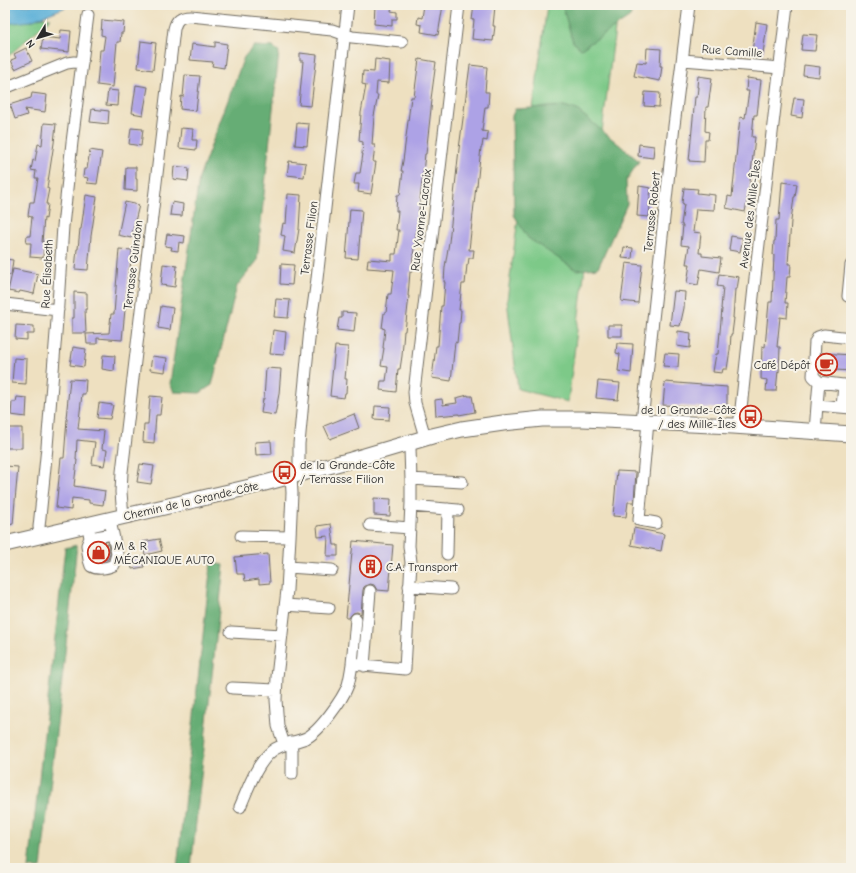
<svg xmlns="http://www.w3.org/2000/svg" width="856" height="873" font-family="'Comic Neue',sans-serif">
  <rect width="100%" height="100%" fill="#f7f3e8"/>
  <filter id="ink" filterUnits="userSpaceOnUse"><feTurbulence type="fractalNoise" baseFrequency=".025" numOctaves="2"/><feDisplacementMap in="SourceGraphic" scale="8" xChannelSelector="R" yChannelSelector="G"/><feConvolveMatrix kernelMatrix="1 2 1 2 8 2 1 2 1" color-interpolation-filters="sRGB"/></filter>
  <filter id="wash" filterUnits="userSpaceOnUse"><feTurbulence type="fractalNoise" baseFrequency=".012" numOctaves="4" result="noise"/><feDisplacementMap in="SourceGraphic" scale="16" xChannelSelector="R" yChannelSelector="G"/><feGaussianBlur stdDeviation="0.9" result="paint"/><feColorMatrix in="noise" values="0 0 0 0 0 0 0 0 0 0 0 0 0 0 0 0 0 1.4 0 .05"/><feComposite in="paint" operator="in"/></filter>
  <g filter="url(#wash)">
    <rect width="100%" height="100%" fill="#eee0c0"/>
    <path fill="#7dc988" stroke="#547a5a" d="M547 5H618L568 402 518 389 507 300Z
      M5 14 51 18 5 59Z"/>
    <path fill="#66ad74" stroke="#486c50" d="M562 5H635L629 18 581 49 573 42Z
      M254 46 273 47 279 52 257 261 237 286 212 385 200 393 174 392 170 384 199 178 244 57Z
      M564 106 577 110 639 161 626 181 627 204 598 268 576 270 528 238 514 215 512 116 515 109Z
      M77 545 41 868H29L65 548Z
      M211 563 224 565 191 868H177Z"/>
    <path fill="#5cb0d8" stroke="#446e82" d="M5 5H71L31 21 5 24Z"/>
    <g id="blocks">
      <path fill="#ada2e6" d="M375 5H392L391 11 397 12V19H392V26L374 24Z
        M424 5H443L438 35 421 32 422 25 417 24 418 17 422 18Z
        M474 5H488L495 6 493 26H495L493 41 472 39 474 20H472Z
        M102 20 124 22 123 33H121L120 42H117L113 87 97 85 100 50H103L105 36 101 35Z
        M756 22 767 24 763 54 752 52Z
        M61 30 71 31 69 52 41 49 43 37 60 39Z
        M803 34 817 35 815 51 801 50Z
        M141 41 156 43 153 70 138 68Z
        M215 42 227 44 224 68 212 66 213 62 190 60 192 44 215 47Z
        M26 48 32 61 15 69 11 60 16 58 14 54Z
        M647 48 661 49 660 66H662L660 81 634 76 637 62 646 63Z
        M300 53 317 55 311 106 299 105 303 61H300Z
        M375 59 390 61 389 83 377 82 376 95H378L374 116 372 145H375L373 162H376L371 194 358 192 359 184H354L356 173H360L363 154H362L363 142 359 141 361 113 366 85 362 84 363 71 374 72Z
        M419 59 436 62 431 99 432 100 426 154H425L418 219 413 256 412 272H410L408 296H409L405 331H404L402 356 400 369H398L396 392 380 390 381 381H386L388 367 381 366 384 348H383L385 329 382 328 384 313H386L388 294H391L394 270 367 268 368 259 392 261V254H396L399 230H396L398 211H396L397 195H400L403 171H401L403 161 411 97H414Z
        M470 65 487 67 485 92H489L488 107H485L482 131 488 132 487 141 483 140 482 147H481L477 186H476L469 250H474L473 258H469L468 265H467L465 284H462L459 310H461L460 323H459L457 343 455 342 451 381 432 378 436 346H438L441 306H443L445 282H444L445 267 449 242 459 149Z
        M804 65 820 67 819 77 803 75Z
        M185 75 200 76 196 111 180 109 181 96 183 97Z
        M698 76 712 78 708 107H706L705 131 709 132 708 140H705L704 162 689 161 695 97H697L698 87H697Z
        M747 78 761 80 757 115H754L752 137H755L749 191 745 212 726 208 728 196 732 197 740 117 745 118 749 91H746Z
        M136 85 148 87 143 115 132 113Z
        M108 90 118 91 117 106 106 105Z
        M645 92 660 93 659 107 644 106Z
        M32 93 47 95 45 112 25 109 27 115 15 119 11 107 6 106 31 98Z
        M794 98 804 99 802 118 791 116Z
        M92 109 109 111 108 124 90 122Z
        M44 123 56 124 54 143 47 188 49 189 46 204H48L46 219 44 218 42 242H44L43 258 30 257 31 243H26L27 236H30L32 217 28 216 30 202H34L38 178H35L36 171 31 170 33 160 35 161 38 144 42 145Z
        M297 123 309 124 307 146 295 145Z
        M131 128 143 129 141 146 129 144Z
        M181 128 193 129 192 140H197L196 150 179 148Z
        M639 144 654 146 653 158 638 156Z
        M90 150 102 152 97 184 87 183 88 178 83 177 84 169H87Z
        M289 161 306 163 304 177 287 175Z
        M174 166 189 168 188 181 173 179Z
        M126 167H136V179H137V191L125 190Z
        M782 182 797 184 795 197H794L791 221 788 264H791L790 277H787L785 303H788L787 318 780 317 777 347H780L779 372 778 371 776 391H766L767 380 761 379 762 346 765 347 769 302H772L774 255H773L774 241H775L776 220H779Z
        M639 186 651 188 649 206H650L649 217 637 216Z
        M684 188 698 189 697 193 715 195 714 210 696 209 693 232 701 233 699 253H702V256L721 258 719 272 701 269 698 285 687 283 690 264H686L689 246 681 245 683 225H681L684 204 682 203Z
        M288 194 301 195 299 229 295 253 283 251 285 236 281 235 283 223 286 224Z
        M86 195 97 197 91 236 88 270 75 269 77 249H78L80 229H81Z
        M125 202 139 205 131 238 118 235Z
        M172 202 183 204 182 216 170 215Z
        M350 209 362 210 358 259 346 258Z
        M167 234 185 236 184 243 179 242 178 251 171 250 172 247 165 246Z
        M731 236 743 238 740 252 729 250Z
        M624 247 633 248 632 259 622 258Z
        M119 249 132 250 130 269H129L122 340 97 338V344H87L86 334 109 333 111 314H114Z
        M5 259 13 260 11 275 5 274Z
        M626 263 642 265 638 303 621 301Z
        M163 264 177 266 175 287 161 285Z
        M281 264 294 265 292 285 280 284Z
        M13 269 38 274 34 294 20 291 19 293 8 291Z
        M719 274 739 277 737 289H735L733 318H734L732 334H731L730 350 727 369H723L722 373 713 372 716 354H718L722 309H721L723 287 717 286Z
        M674 291 685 292 684 308 680 326 670 325Z
        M74 292 87 293V309H85L86 333H72V318H74Z
        M276 299 290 300 288 318 274 317Z
        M161 306 173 308 170 330 158 328Z
        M342 312 356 313 354 332 337 330 339 318H342Z
        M16 325 34 326V334H27V340L15 339Z
        M608 325H622V336H608Z
        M273 330 286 332 284 355 270 354Z
        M678 331 691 333 690 348 677 346Z
        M617 343 633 344 631 373 618 371 620 354 616 353Z
        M335 346 348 347 345 379H347L346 393H345L344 398 330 396Z
        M73 347 86 349 84 367 70 365Z
        M665 353 679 354 678 367 663 366Z
        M822 353 851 355V371L820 369Z
        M103 355 115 356 114 371 102 369Z
        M152 356 167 358 165 372 150 370Z
        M14 358 27 359 26 384 12 383Z
        M266 368 281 369 279 394 275 415 261 413 263 399H264Z
        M70 379 86 380 85 394H82L78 429 104 431 102 449 107 450 104 466 92 464 95 442 77 440 76 460H77L74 486 105 491 103 505 89 503V500L72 498 71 510 56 508 61 458H64L67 419 66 418Z
        M598 381 620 383 618 400 596 398Z
        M665 382 727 387V409L663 405Z
        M468 395V396H472L475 412 459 415V414L436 416 435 400 442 399 443 405 457 403 456 398Z
        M150 396 162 397 160 415H156L154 443 143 442 144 424H148Z
        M17 397 27 398 26 417 11 415 12 402H16Z
        M99 403 113 405 110 419 97 418Z
        M375 406 390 407 389 420 374 419Z
        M354 414 359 428 330 439 324 426Z
        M5 428H22V448H7V437H5Z
        M271 441 272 454 256 455 255 442Z
        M140 464 154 466 151 484 137 482Z
        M5 466 18 467 13 524 5 526Z
        M617 471 636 472 634 502H628L626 517 613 516Z
        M374 498 391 499 390 516 374 515Z
        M331 524 334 545H338V556H327L328 536 318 537 317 526Z
        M634 528 664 534 661 551 631 545Z
        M159 539 162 551 145 555 142 542Z
        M353 541 393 545 389 591 377 590 374 585 370 584 367 585 364 587 363 590 361 614 357 612 353 613 351 615 349 618H346Z
        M108 544 110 554 108 559 101 561H97L94 547Z
        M268 554 270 583 259 584V579L245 581 244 574H237L235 557Z
        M142 557 144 567 132 569 130 559Z"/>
    </g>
  </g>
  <g filter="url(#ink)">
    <use href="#blocks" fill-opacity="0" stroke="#6f6a5f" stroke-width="1"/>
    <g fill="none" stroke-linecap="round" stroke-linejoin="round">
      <defs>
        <path id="minor" d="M683 60 780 68
          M5 88 67 63 74 62 82 63
          M851 265 848 296 851 297
          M5 304 58 310
          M819 382 813 376 815 342 818 337 824 335 851 338
          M817 405 819 382 851 386
          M842 407 844 385
          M642 421 674 126 689 5
          M648 422 639 520 656 523
          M739 427 755 278 787 5
          M815 432 817 405 851 408
          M425 437 415 403 414 392 459 5
          M301 474 299 468V444L303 401 310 329 317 279 348 5
          M411 479 462 482
          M411 506 458 510
          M123 517 121 492 122 472 174 29C176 20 180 16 190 16L332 30 352 37 402 42
          M370 525 410 528
          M89 532 90 538 113 534 111 526
          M41 536 39 527 47 447 57 320 63 226 72 142 88 15
          M241 536 290 537 292 493 291 476
          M90 538 87 545 89 560 91 566C98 570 107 568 114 565L117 554 113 534
          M447 554 448 509
          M288 567 332 570
          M409 586 451 589
          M285 605 329 608
          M356 619 352 664 405 669 411 562 409 546 411 503V481L410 448 409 442
          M231 632 282 635
          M364 666 370 591
          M232 688 276 690
          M291 742 292 751V774
          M284 744 278 726 276 700 277 677 287 590 290 537
          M240 807C248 789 256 764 272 751 282 743 294 743 306 738 319 732 343 699 348 685 350 678 351 671 352 664"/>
        <path id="major" d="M5 544 250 487 351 460 432 436 462 429 503 423 542 419H583L733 426 851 434"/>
      </defs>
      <use href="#minor" stroke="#6f6a5f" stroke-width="13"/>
      <use href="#major" stroke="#6f6a5f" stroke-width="17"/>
      <use href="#minor" stroke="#fff" stroke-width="11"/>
      <use href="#major" stroke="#fff" stroke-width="15"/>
    </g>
  </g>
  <defs>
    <symbol id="cafe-ring" viewBox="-11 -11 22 22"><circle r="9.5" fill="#f7f3e8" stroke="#c8321e" stroke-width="1.5"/><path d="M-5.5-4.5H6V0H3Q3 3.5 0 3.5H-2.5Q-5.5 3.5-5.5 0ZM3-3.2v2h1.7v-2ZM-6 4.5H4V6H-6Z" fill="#c8321e"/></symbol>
    <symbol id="bus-ring" viewBox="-11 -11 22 22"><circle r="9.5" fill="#f7f3e8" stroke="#c8321e" stroke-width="1.5"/><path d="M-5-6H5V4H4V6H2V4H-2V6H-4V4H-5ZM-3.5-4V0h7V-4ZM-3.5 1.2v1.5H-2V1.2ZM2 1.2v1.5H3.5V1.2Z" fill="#c8321e"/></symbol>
    <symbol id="shop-ring" viewBox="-11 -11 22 22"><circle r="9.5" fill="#f7f3e8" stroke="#c8321e" stroke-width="1.5"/><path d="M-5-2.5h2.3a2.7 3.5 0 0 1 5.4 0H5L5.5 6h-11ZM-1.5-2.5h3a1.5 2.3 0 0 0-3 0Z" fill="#c8321e"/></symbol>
    <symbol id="building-ring" viewBox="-11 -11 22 22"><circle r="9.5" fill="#f7f3e8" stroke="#c8321e" stroke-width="1.5"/><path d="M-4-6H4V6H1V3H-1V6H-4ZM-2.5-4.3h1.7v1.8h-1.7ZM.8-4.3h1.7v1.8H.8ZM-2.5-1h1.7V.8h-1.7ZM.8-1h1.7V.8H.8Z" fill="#c8321e"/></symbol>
  </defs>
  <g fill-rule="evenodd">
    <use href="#cafe-ring" x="814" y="352" width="25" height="25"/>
    <use href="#bus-ring" x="738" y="404" width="25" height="25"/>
    <use href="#bus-ring" x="272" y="460" width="25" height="25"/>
    <use href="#shop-ring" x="86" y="540" width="25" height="25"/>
    <use href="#building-ring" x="358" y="554" width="25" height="25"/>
  </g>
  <g text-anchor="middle" stroke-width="4" stroke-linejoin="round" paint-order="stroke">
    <g font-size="12" fill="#2b2b2b" stroke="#f7f3e8">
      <text transform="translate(732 51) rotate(4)" y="4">Rue Camille</text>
      <text transform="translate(652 212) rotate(-84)" y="4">Terrasse Robert</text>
      <text transform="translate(750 214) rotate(-83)" y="4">Avenue des Mille-Îles</text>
      <text transform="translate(421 220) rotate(-83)" y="4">Rue Yvonne-Lacroix</text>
      <text transform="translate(309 238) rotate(-83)" y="4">Terrasse Filion</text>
      <text transform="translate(133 265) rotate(-83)" y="4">Terrasse Guindon</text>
      <text transform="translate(47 274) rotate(-87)" y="4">Rue Élisabeth</text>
      <text transform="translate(191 501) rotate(-13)" y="4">Chemin de la Grande-Côte</text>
    </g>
    <g font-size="12" fill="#2b2b2b" stroke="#f7f3e8" text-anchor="start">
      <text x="810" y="369" text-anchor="end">Café Dépôt</text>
      <text x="736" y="414" text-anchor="end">de la Grande-Côte<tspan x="736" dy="14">/ des Mille-Îles</tspan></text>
      <text x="300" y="469">de la Grande-Côte<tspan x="300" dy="14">/ Terrasse Filion</tspan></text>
      <text x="114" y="550">M &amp; R<tspan x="114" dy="14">MÉCANIQUE AUTO</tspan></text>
      <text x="386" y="571">C.A. Transport</text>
    </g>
  </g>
  <rect width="856" height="873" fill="none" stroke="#f7f3e8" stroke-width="20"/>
  <g transform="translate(38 38) rotate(232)" stroke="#f7f3e8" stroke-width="3" paint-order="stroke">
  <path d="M0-3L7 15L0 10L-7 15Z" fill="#2b2b2b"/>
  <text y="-6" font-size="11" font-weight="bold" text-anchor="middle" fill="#2b2b2b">N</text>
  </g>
</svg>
